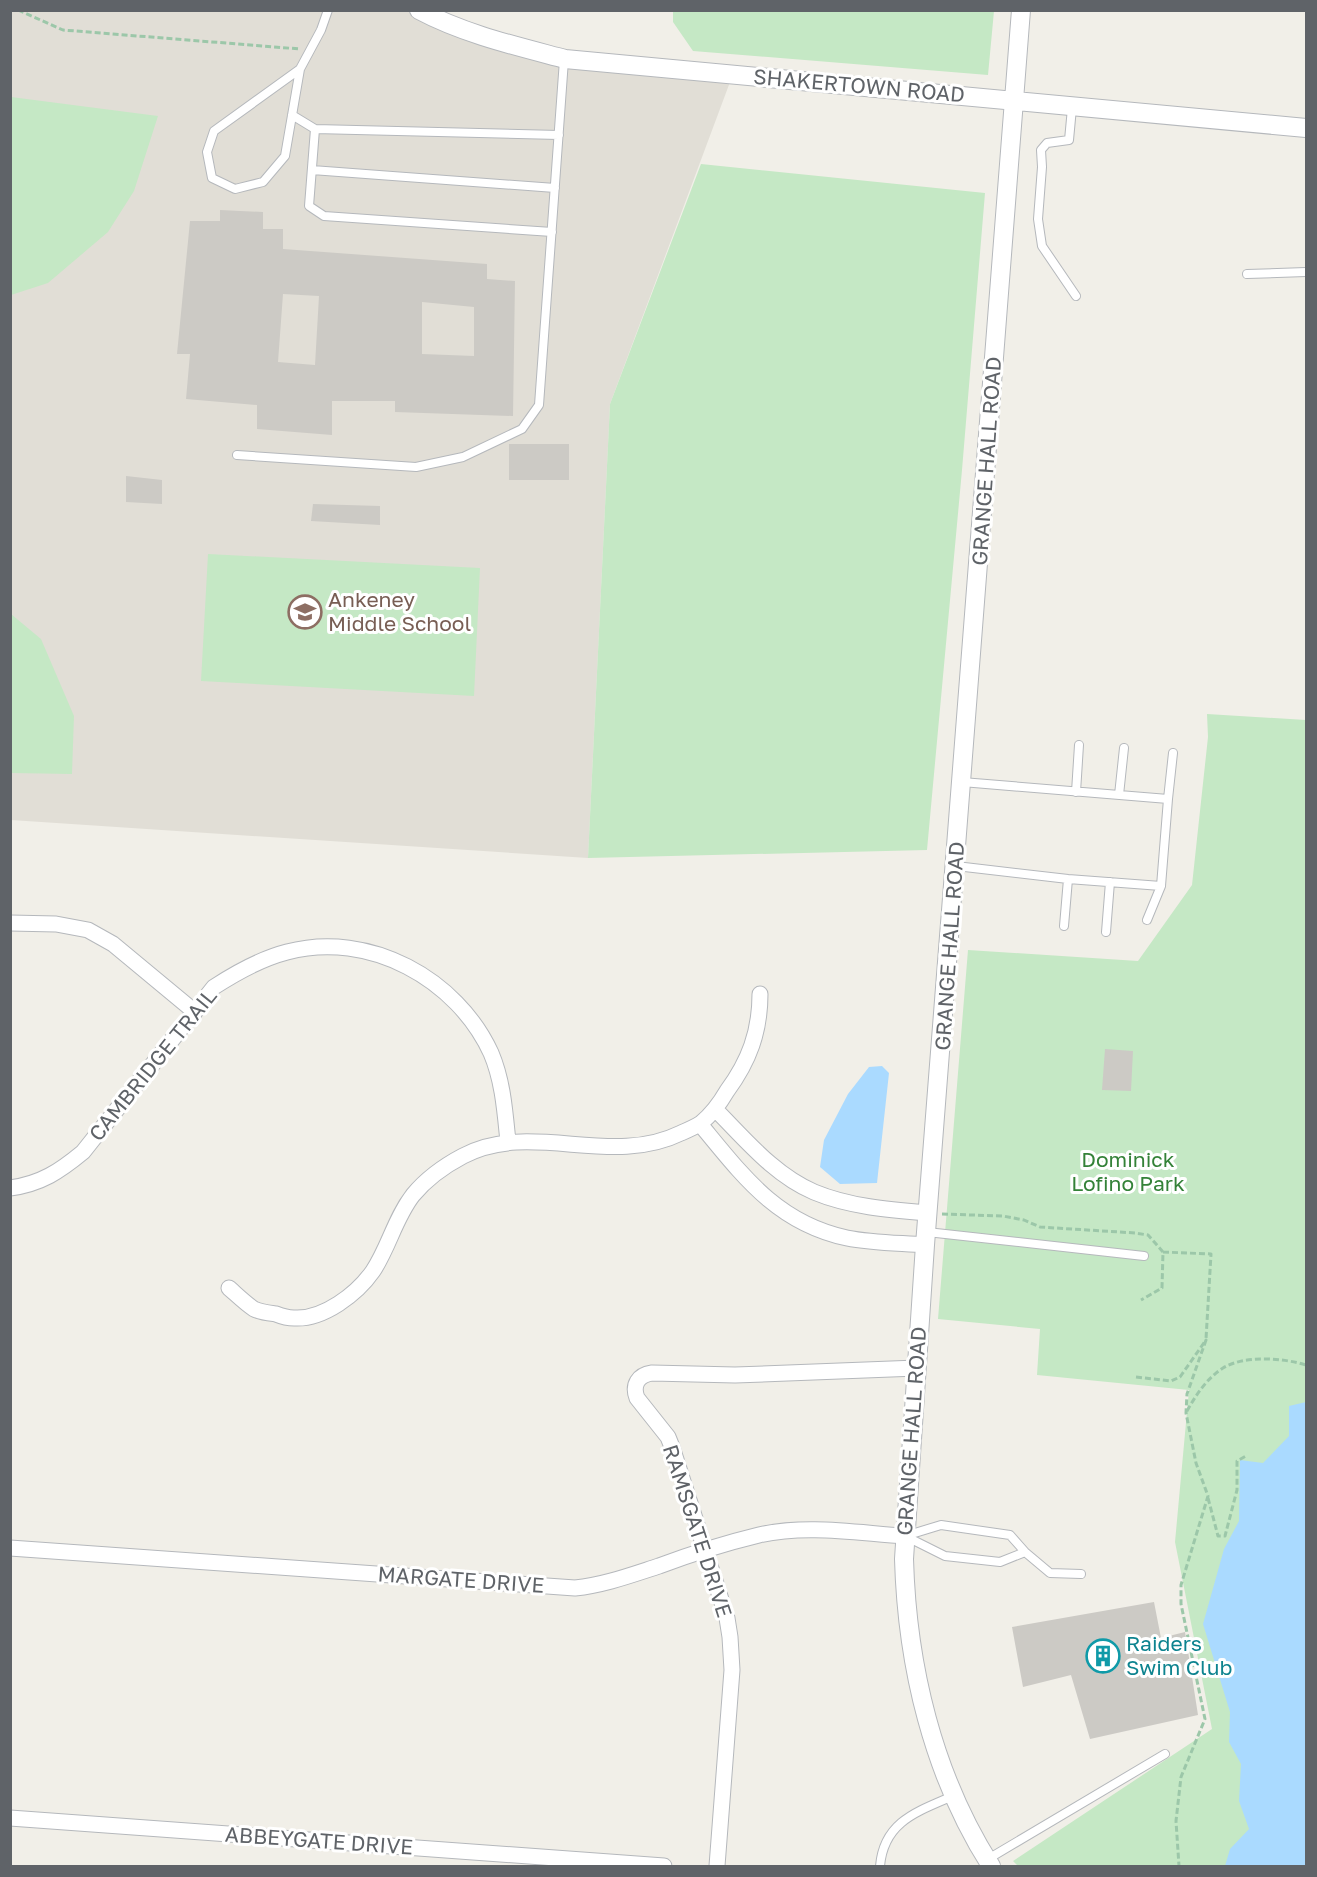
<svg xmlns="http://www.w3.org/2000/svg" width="1317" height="1877" font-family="'Golos Text',sans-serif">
  <rect width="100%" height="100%" fill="#f1efe8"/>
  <path fill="#e1ded6" d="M10 11H419L493 40 733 74 610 404 588 858 11 820Z"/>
  <path fill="#c5e8c5" d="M673 11H994L988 75 693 51 673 22Z
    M11 97 158 116 134 191 108 232 48 283 11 295Z
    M701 164 985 193 962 470 927 850 588 858 610 404Z
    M208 554 480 568 474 696 201 681Z
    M11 614 41 639 74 716 72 774 11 773Z
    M1207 714 1306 720V1866H1018L1013 1861 1212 1729 1175 1542 1189 1390 1037 1375 1040 1329 938 1319 968 950 1138 961 1192 885 1208 737Z"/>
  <path fill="#aadaff" d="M882 1066 889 1073 877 1183 840 1184 820 1167 824 1140 848 1094 869 1067Z
    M1306 1402V1866H1225L1230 1849 1249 1829 1239 1801 1241 1764 1229 1742 1230 1712 1203 1624 1224 1549 1239 1521 1240 1460 1263 1463 1289 1436V1406Z"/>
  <path fill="#cccac5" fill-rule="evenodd" d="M220 210 263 212V229H283V249L487 264V279L515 281 513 416 395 412V401H332V435L257 429V405L186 399 190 354H177L190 221H220ZM283 294 319 296 315 365 278 362ZM422 302 474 307V356L422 354Z
    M509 444H569V480H509Z
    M126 476 162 480V504L126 502Z
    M313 504 380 506V525L311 521Z
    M1105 1049 1133 1051 1131 1091 1102 1090Z
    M1154 1602 1161 1638 1185 1632 1198 1715 1090 1739 1071 1675 1023 1687 1012 1627Z"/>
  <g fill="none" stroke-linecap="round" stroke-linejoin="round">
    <defs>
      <path id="service" d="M300 69 214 131 207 152 212 178 235 189 263 182 285 156 300 69 321 30 328 10
        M1072 108 1069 140 1047 143 1041 150 1042 167 1038 219 1042 246 1076 296
        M292 115 315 129 309 206 324 216 552 232
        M315 129 559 135
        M312 170 555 188
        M1247 274 1306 272
        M237 455 416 467 463 457 522 429 539 405 564 60
        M1076 792 1079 745
        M1119 795 1124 748
        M1168 799 1173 753
        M956 866 1068 879 1161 886 1168 799 962 782
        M1147 920 1161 886
        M1064 926 1068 879
        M1106 932 1110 882
        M927 1232 1144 1256
        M1025 1552 1000 1562 945 1556 905 1536 941 1525 1010 1535 1025 1552 1050 1573 1081 1574
        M988 1859 1165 1754
        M880 1866C884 1822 916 1812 953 1796"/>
      <path id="minor" d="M10 923 56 924 88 930 113 944 195 1012
        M715 1109C745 1139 774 1175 814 1192 850 1207 891 1210 928 1213
        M700 1124C743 1176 777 1223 847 1238 872 1243 899 1243 925 1245
        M10 1188C41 1184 60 1171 83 1152L214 987C237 972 260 959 287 952 369 930 457 979 491 1053 503 1081 505 1112 508 1142
        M229 1288C237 1295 245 1303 254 1309 260 1312 269 1313 276 1314 281 1316 288 1318 294 1318 323 1320 357 1294 373 1271 389 1247 395 1218 413 1195 427 1178 444 1166 463 1156 531 1120 610 1168 681 1133 688 1130 695 1127 701 1123 712 1114 720 1103 727 1091 749 1061 760 1032 760 994
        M10 1548 575 1588C604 1585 631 1575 659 1566 691 1554 726 1543 759 1535 806 1524 857 1533 905 1536
        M10 1818 664 1866
        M717 1866 732 1670 730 1637 727 1618 672 1447 668 1437 637 1398C632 1385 638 1375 652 1373L735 1375 917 1368"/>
      <path id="tertiary" d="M419 10C464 34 516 46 565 59L1306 128
        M991 1866C933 1775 907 1666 904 1559L925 1245 1021 10"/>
    </defs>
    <use href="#service" stroke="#b5b8bc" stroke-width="10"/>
    <use href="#minor" stroke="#b5b8bc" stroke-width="17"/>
    <use href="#tertiary" stroke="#b5b8bc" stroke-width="20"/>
    <path stroke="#9cc7a9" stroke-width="3" stroke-dasharray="6 3" stroke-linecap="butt" d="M18 10 63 30 300 49
      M942 1214 1003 1216 1024 1220 1040 1227 1135 1233 1148 1235 1163 1252 1162 1288 1141 1300
      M1163 1252 1211 1254 1206 1339
      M1136 1377 1171 1381 1180 1377 1206 1340 1187 1394 1186 1413 1196 1463 1208 1496 1181 1585V1604L1205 1719 1181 1777 1176 1821 1179 1866
      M1187 1411C1196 1395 1207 1378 1223 1368 1244 1355 1284 1358 1306 1365
      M1208 1498 1218 1536H1225L1237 1490V1461L1246 1456"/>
    <use href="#service" stroke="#fff" stroke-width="8"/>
    <use href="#minor" stroke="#fff" stroke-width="15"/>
    <use href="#tertiary" stroke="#fff" stroke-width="18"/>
  </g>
  <defs>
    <symbol id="school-ring" viewBox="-11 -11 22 22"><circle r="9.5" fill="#fff" stroke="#8d6e63" stroke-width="1.5"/><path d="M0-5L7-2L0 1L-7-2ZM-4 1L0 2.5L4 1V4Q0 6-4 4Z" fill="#8d6e63"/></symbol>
    <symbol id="building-ring" viewBox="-11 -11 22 22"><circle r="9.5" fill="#fff" stroke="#0f9aa8" stroke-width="1.5"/><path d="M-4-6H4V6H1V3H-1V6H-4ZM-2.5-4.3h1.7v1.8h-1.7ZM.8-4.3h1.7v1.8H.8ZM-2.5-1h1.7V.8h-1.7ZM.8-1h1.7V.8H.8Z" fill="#0f9aa8"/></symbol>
  </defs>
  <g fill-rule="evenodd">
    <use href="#school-ring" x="286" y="593" width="38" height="38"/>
    <use href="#building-ring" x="1084" y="1637" width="38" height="38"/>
  </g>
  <g text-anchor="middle" stroke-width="6" stroke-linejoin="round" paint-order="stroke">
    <g font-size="21" fill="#5f6368" stroke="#fff">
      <text transform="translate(859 86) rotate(5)" y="7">SHAKERTOWN ROAD</text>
      <text transform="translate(987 461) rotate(-86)" y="7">GRANGE HALL ROAD</text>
      <text transform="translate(950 946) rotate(-86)" y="7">GRANGE HALL ROAD</text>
      <text transform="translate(153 1065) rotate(-51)" y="7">CAMBRIDGE TRAIL</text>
      <text transform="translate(912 1431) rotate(-86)" y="7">GRANGE HALL ROAD</text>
      <text transform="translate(697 1531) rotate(72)" y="7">RAMSGATE DRIVE</text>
      <text transform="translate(461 1580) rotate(4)" y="7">MARGATE DRIVE</text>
      <text transform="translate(319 1841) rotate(4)" y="7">ABBEYGATE DRIVE</text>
    </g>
    <g font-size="21" fill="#785e54" stroke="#fff" text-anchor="start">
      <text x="328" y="607">Ankeney<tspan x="328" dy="24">Middle School</tspan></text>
    </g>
    <g font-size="21" fill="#348238" stroke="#fff">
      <text x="1128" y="1167">Dominick<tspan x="1128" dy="24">Lofino Park</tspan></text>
    </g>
    <g font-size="21" fill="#0d838f" stroke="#fff" text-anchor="start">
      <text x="1126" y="1651">Raiders<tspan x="1126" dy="24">Swim Club</tspan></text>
    </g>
  </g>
  <rect width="1317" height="1877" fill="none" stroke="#5f6368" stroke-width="24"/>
</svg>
